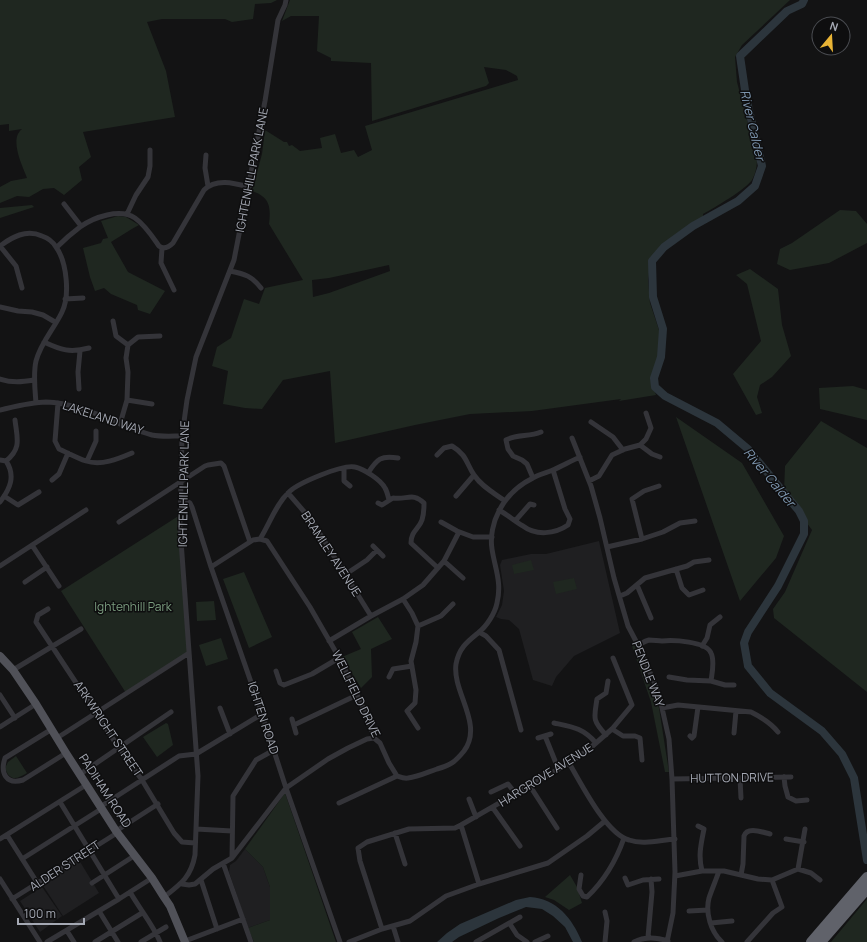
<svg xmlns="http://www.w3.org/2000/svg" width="867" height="942" font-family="Manrope,sans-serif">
  <rect width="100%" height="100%" fill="#131314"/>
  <path fill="#1f1f21" d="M599 541 620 633 574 656 556 677 552 686 533 680 519 629 509 620 501 619 496 617 502 605 504 591 500 565 502 560 531 554H546Z
    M245 849 263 867 270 887V920L248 928 229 872 230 865 236 861Z
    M79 860 99 893 63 916 42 884Z
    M42 887 62 916 40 932 20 901Z"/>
  <path fill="#1f2720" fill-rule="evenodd" d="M0 0H277L271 3 255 4 253 19 232 22 225 19H162L147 22 166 71 175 117 83 132 91 157 79 167 82 180 64 195 54 188 43 189 29 197 17 196 0 203V187L11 181 27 178C22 165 9 139 22 129L9 131V124L0 125Z
    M290 0H790L742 45 735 57 737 82 757 158C757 166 756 173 752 180 746 189 714 208 703 214V217L671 240 657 252 651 260 648 280 650 303 660 333 658 358 651 379 656 395 619 401 621 399 532 411 470 414 415 425 335 443 330 371 283 380 262 409 245 408 223 404 228 371 212 366 217 347 231 338 244 299 259 304 265 288 303 280 269 224C271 207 270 197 252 191L262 154 265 130 284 142H287L289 146 292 145 300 151 322 148 320 138 335 134 341 153 354 150 358 157 372 150 365 126 518 80 517 76 506 70 484 67 489 83 486 86 372 121 371 63 331 61V58L317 51 319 16H291L282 21ZM389 265 390 271 329 293 313 297 312 280 329 278Z
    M32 205 34 207 0 218V208Z
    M840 210 856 211 867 224V243L829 263 790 270 777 264 780 249 792 243Z
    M118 216 126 217 139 225C129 230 121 236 111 242L128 272 165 291 150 314 138 310 137 305 111 294 104 288 95 291 90 277 83 248 101 243 103 239 108 238 101 221Z
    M750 269 778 289 782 325 791 356 772 377 760 385 757 397 762 413 756 415 733 374 761 341 747 284 736 275Z
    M853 386 867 390V420L820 409 819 388Z
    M676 417 742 463 784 536 776 558 740 601Z
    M821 421 867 448V692L774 618 773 609 785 592 812 530 784 492 785 466Z
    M180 515 189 653 126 693 61 591Z
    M531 560 534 570 514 574 512 565Z
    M244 572 272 637 249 648 223 579Z
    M574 578 577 589 556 594 553 582Z
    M214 601 216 620 197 621 196 602Z
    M378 617 392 639 371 649 372 677 361 688 342 657 361 649 352 632Z
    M221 638 228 659 206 666 199 645Z
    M634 644 659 708 669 772H665L651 702 632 646Z
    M166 723 168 724 173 745 157 757 143 737Z
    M16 756 27 773C17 779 10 782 5 768L8 762Z
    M285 793 336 942H254L248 928 270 920V887L263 867 245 849Z
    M570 875 577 887 582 903 569 910 554 900 545 897Z
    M867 899V942H831Z"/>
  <path fill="#2c353c" d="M530 897C557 899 572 918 582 942H573L565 927 553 916 542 909 526 907 499 918 459 937 452 942H437L447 933 460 924 516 900Z"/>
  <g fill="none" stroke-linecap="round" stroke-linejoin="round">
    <path stroke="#2c353c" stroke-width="8" d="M804 0 802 4 787 11 740 56 746 97 762 166 755 186 738 201 693 226 664 247 652 261 653 297 663 329 661 357 654 378 655 387 665 396 717 423 748 449 799 511 804 521V534L778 586 748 632 744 643 748 666 770 693 822 731 842 754 854 778 867 860"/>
    <path stroke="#343439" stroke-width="5" d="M206 155 205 168 208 186
      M64 204 81 226
      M127 214 136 195 148 177 150 166V150
      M0 246C12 237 26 229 42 236 48 238 53 242 56 247 67 262 70 296 62 312 54 329 41 342 36 361 33 374 35 390 36 403
      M0 246 16 266 22 288
      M57 247C64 240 72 233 80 227 94 217 120 208 135 218 145 225 152 236 159 246 164 250 169 247 173 243L204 190C216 178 234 183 249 187
      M162 248 161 263 174 290
      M230 271C245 274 252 276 261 288
      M65 299 83 298
      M0 307 18 311 32 312 43 315 55 322
      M113 321 116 336 128 345
      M44 342C61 350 70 353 89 348
      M0 379C12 383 22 382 34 380
      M79 389 78 372 80 351
      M127 400 152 404
      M58 403 55 441 59 449C68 453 77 458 86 461 101 466 118 459 132 453
      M0 410C13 407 32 402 46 402 83 403 116 425 152 435 161 437 173 436 182 436
      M591 422 613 437 623 450
      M120 424 127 400 128 372 126 358 128 345 138 337 160 336
      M572 438 591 486 600 518 614 578 628 626 638 645 655 684 660 699 669 739 672 779 675 872 673 913 667 942
      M640 445 652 454 660 457
      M437 455 444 448 452 446C467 455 466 463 474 475 482 487 494 493 505 501
      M0 460 6 461C16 476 10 489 0 502
      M6 461C22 448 17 438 15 420
      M87 461 96 441V431
      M344 468V481L350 486
      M368 473C377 459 381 455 398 458
      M533 478 527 464 522 460 513 456 508 449 506 440C517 434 529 437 541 432
      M52 480 59 474 68 453
      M589 481 599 476 612 455 625 449 640 445 646 439 651 428 646 413
      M288 493 307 515 317 529 371 616
      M4 496 18 505 39 492
      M456 496 474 475
      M182 499 190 503 192 507 211 567 262 714 286 788 340 942
      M378 503 382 505 393 498C407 500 413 492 424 503 424 509 424 514 422 520 419 529 411 531 411 543L438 568
      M499 510C508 515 514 521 523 526 536 536 555 534 568 525L570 519 565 509 553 470
      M515 521 530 504 534 505
      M119 522 205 466 208 465 221 463 224 466 250 542
      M441 522 457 531 473 537H492
      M260 539C270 523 276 504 289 492 298 483 343 464 355 467 364 469 381 480 385 488 387 491 388 496 389 500
      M642 539 632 499 644 491 659 486
      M32 545 59 586
      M373 546 383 556
      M607 547 642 539 663 532 680 523 695 521
      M444 561 463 578
      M0 566 86 510
      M211 567 253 540 260 539 267 541 310 607 341 661 367 716 374 738 380 743 389 763 397 776C400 777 405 779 408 778 418 777 428 772 437 769 451 765 455 762 464 751 484 724 452 692 456 664 459 648 467 642 478 633 487 626 495 613 497 603 502 582 495 569 492 549 490 537 493 522 499 511 506 497 519 485 533 478 539 474 546 473 553 470 562 466 571 461 580 457
      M676 569 682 588 689 595 703 590
      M346 574 367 560 377 550
      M25 582 47 567
      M637 585 651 618
      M620 596 627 593 645 578 687 566 694 562 709 560
      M403 599 412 613 418 626 416 642 411 661 416 690 415 703 407 711 418 728
      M48 609 38 615 36 622 119 748 142 780 174 833 182 842 195 843
      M418 626 441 616 453 604
      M479 632 486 636 499 650 521 730
      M329 641 371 616 403 599 423 585 444 561 459 532
      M638 645C642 643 645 641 649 640 654 640 658 641 662 641 673 640 706 641 711 653 715 661 712 673 711 681
      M702 646 707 638 710 625 720 617
      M13 670 81 629
      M276 671 280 683 284 685 312 674 339 658
      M389 677 393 669 412 666
      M669 677 687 680 711 681 725 685H734
      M0 695 15 718
      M220 708 230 734
      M662 708 678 705 751 712C761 717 771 723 778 732
      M292 719 296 733
      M554 723C573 727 583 728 596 743
      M294 725 357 695
      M0 727 36 704
      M52 729 5 758C0 773 6 785 23 780L66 753
      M612 729 623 736H635L640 738 642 760
      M734 733 736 711
      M606 735C592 720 594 718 597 699L606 693 608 681
      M545 736 558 768
      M690 736 692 738 694 736 698 707
      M57 738 189 653
      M538 738 551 734
      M569 763C581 783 606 834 629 840 643 845 660 840 675 839
      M79 775 171 712
      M784 777 785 786 788 797 796 801 807 800
      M740 778 741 798
      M672 779 791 777
      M530 786 557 828
      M491 792 508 784 516 794
      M469 799 476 817
      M60 802 119 899
      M339 803 397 776
      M100 807 179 756 196 754 262 714
      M493 808 520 846
      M461 825 479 884
      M698 826 704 829C701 844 698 856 702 871
      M196 829 232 831
      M116 831 158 804
      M395 833 405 864
      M7 835 38 884
      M0 839 86 785
      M786 839 804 842
      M232 858 233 796 256 760 274 750
      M22 859 101 809
      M223 863 251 942
      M798 869 805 829
      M719 871C716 880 712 889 709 898 705 913 711 932 722 942
      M581 875 579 889 583 896 587 897C605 880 616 861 624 838
      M741 875 743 864 744 836C747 826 762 832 770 834
      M675 876 702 871H724L758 879 772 880 798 869 811 873 820 880
      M625 878 628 885 643 880 659 879
      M0 879 40 942
      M201 880 217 929
      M92 883 134 856
      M182 884 189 885 195 884 213 869 232 858 286 788 328 759 348 748 367 739 374 738
      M130 892C139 908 154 926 160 942
      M164 897C181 884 191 877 195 855L198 776 180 527 182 436 187 400 196 357 234 260 265 101 278 20 285 5 286 0
      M12 899 117 833
      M99 911 118 942
      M689 911 708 910
      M605 912 607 921 605 942
      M711 923 732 921
      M510 924 517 935 527 942
      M393 926 398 942
      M382 929 360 861 358 848 367 842 409 829 455 828 461 825 569 763 588 750 612 729 632 705 613 658
      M67 931 74 942
      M648 937 652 892 651 879
      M185 941 243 919
      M47 942 119 899 152 878
      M95 942 142 913
      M141 942 166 927
      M349 942 382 929 410 921 446 896 479 884 548 863 587 836 605 821
      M476 942 520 917
      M535 942 548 936
      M634 942C645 936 656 937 668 941
      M747 942 773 913 782 907 772 880"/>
    <path stroke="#505158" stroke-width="8" d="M0 656 13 670 36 704 66 753 116 831 152 878 164 897 170 906 185 942"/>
    <path stroke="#60626a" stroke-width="10" d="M811 942 867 877
      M821 942 867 889"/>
  </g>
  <g text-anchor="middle" stroke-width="3" stroke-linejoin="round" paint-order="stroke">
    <g font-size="12" fill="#a5a9b4" stroke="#0e0e0f">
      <text transform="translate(252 170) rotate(-79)" y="4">IGHTENHILL PARK LANE</text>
      <text transform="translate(103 418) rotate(18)" y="4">LAKELAND WAY</text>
      <text transform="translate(184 484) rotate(-89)" y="4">IGHTENHILL PARK LANE</text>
      <text transform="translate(331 554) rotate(57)" y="4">BRAMLEY AVENUE</text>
      <text transform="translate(648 674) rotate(69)" y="4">PENDLE WAY</text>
      <text transform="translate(356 694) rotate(64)" y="4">WELLFIELD DRIVE</text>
      <text transform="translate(263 718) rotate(72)" y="4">IGHTEN ROAD</text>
      <text transform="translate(108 729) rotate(56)" y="4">ARKWRIGHT STREET</text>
      <text transform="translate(546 775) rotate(-32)" y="4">HARGROVE AVENUE</text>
      <text transform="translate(732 778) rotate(-1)" y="4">HUTTON DRIVE</text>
      <text transform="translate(105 791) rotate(57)" y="4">PADIHAM ROAD</text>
      <text transform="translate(65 866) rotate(-33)" y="4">ALDER STREET</text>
    </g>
    <g font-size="12" fill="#7c9e80" stroke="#0e0e0f">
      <text x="133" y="611">Ightenhill Park</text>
    </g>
    <g font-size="13" font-style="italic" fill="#7d95ae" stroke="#0e0e0f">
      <text transform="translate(753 125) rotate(77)" y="5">River Calder</text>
      <text transform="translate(770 477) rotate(50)" y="5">River Calder</text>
    </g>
  </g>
  <g transform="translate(831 36) rotate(18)"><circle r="19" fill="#0e0e0f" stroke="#4a4c51"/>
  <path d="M0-3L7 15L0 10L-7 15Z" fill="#e9b435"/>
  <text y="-6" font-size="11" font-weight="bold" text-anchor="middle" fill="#a5a9b4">N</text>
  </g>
  <path d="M18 918v6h66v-6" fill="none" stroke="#a5a9b4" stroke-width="2"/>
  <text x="24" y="918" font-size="12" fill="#a5a9b4" stroke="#0e0e0f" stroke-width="3" paint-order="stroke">100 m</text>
</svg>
